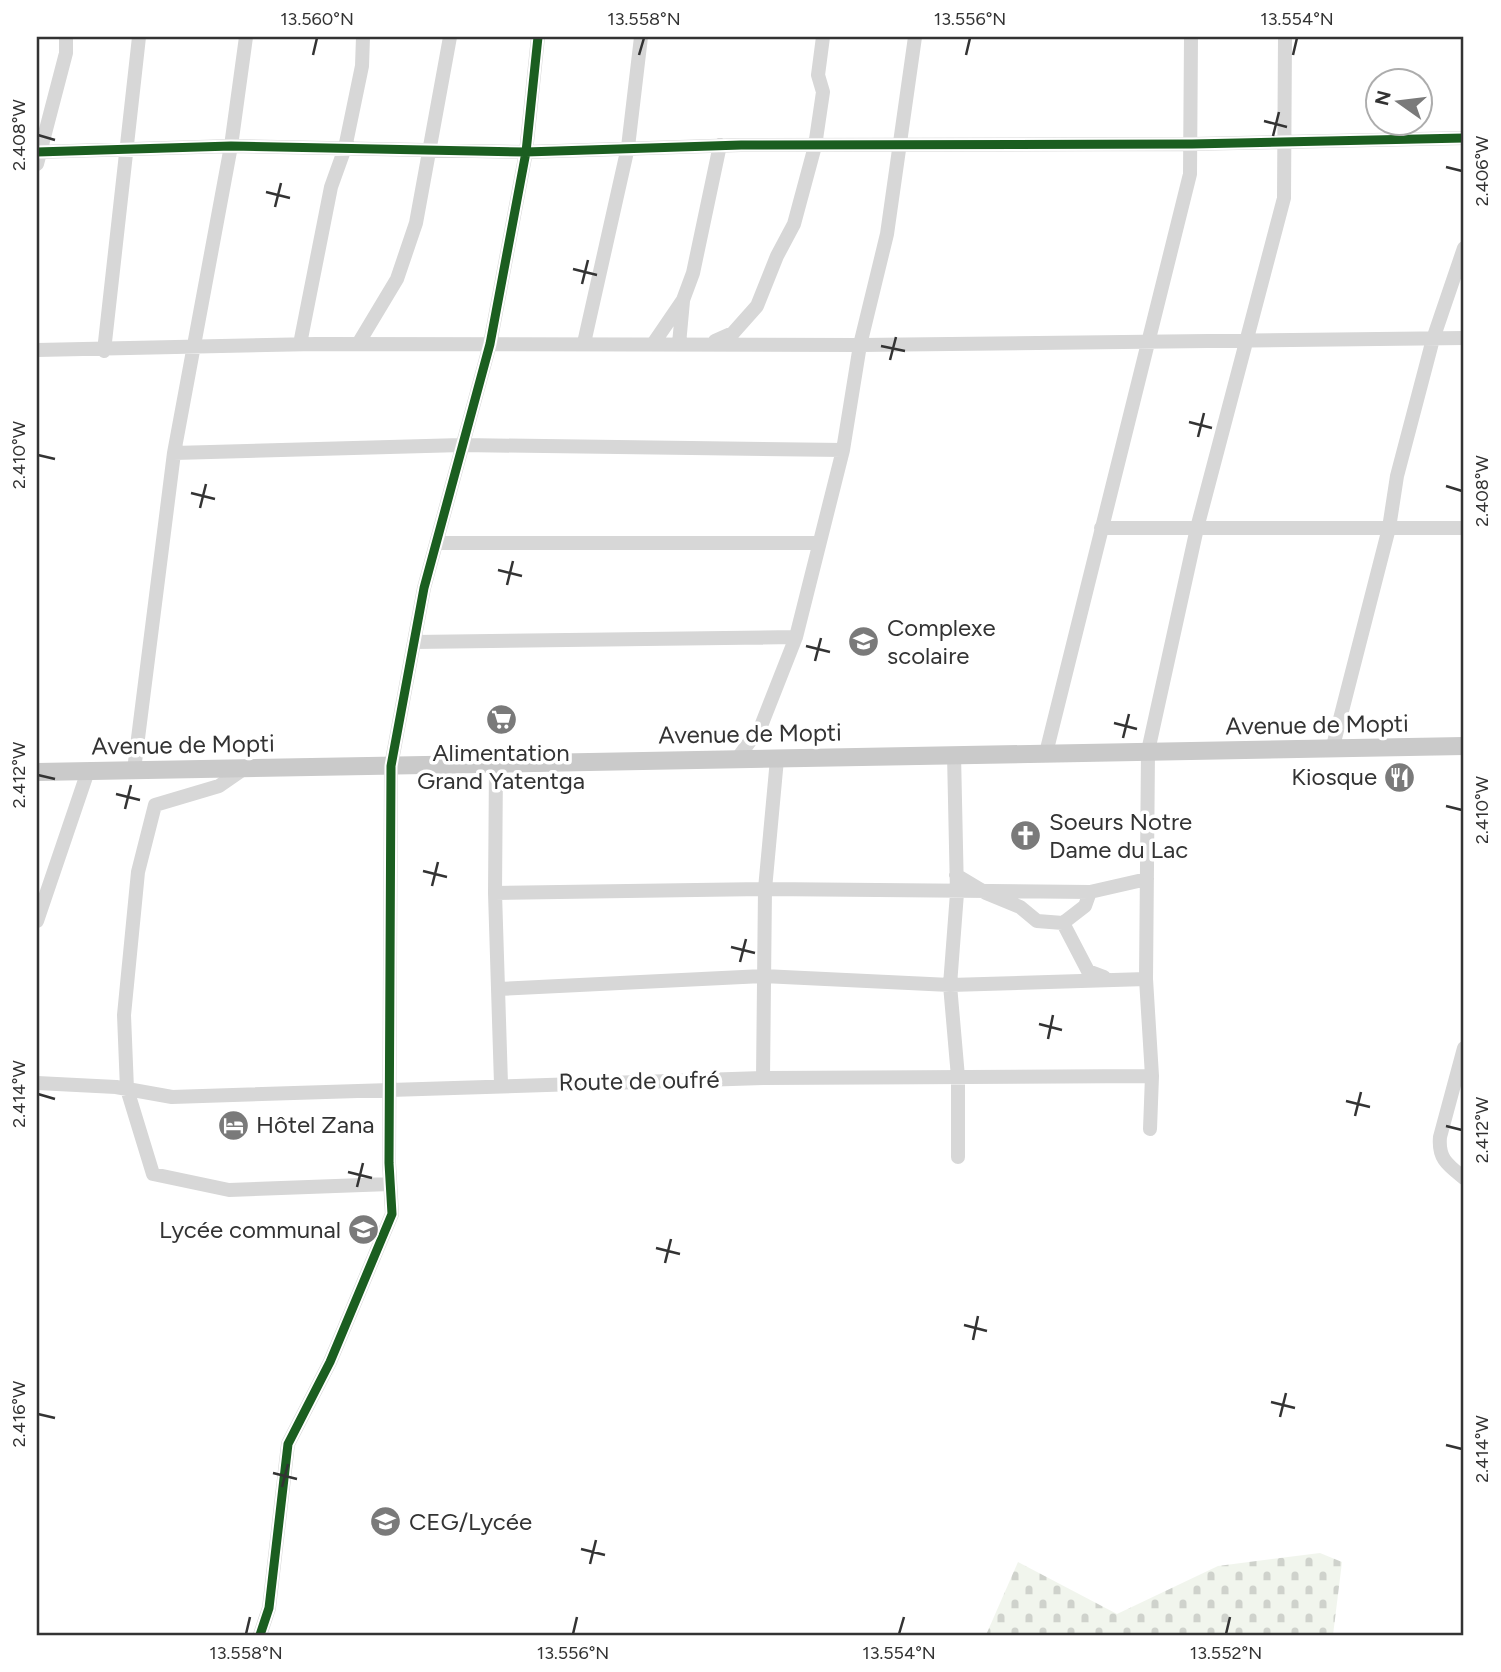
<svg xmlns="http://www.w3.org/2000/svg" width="1501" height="1672" font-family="Figtree,sans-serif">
  <defs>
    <pattern id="cemetery-stones" width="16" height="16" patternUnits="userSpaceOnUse" patternTransform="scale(1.75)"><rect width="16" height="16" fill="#f1f5ed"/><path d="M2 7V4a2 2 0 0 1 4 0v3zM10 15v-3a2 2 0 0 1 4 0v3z" fill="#cfd2cc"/></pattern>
  </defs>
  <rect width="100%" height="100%" fill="#fff"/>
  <path fill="url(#cemetery-stones)" d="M1320 1553 1342 1562 1333 1635H986L1018 1562 1117 1614 1218 1566Z"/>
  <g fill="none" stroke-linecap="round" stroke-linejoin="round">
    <path stroke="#d7d7d7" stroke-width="14" d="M37 152 231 146 526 152 741 145 1192 144 1464 138
      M37 164 66 53V37
      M715 341 733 333 757 306 777 256 794 224 815 146 823 92 818 75 823 37
      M584 343 628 147 641 37
      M300 344 331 187 345 148 362 66 363 37
      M358 344 397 279 416 223 450 37
      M653 344 683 300 693 273 720 145
      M679 344 683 301
      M37 350 316 344 860 345 1464 338
      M104 351 139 37
      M174 453 462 445 843 450
      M1101 528H1464
      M436 543H819
      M414 642 796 637
      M1332 750 1389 528 1397 476 1433 339 1464 248
      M1046 753 1190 174 1191 37
      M954 754 957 893 950 985 958 1077V1157
      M737 759 761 726 796 637 843 450 860 345 887 234 915 37
      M496 764 495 893 501 1084
      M245 768 219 786 155 805 138 872 124 1015 127 1089 153 1174 229 1190 390 1184
      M134 770 174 453 231 146 246 37
      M956 875 986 893 1020 907 1037 921 1063 923 1088 971 1104 977
      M495 893 765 889 1090 892 1147 879
      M37 921 88 771
      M1063 923 1085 906 1090 892
      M498 989 763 976 950 985 1146 979
      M1464 1048 1440 1137C1438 1159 1448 1165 1464 1178
      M763 1078 765 889 777 759
      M37 1083 116 1087 172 1097 763 1078 1152 1076
      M1150 1129 1152 1076 1146 979 1148 751 1197 528 1284 198 1285 37
      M260 1635 269 1608 288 1444 330 1362 392 1214 389 1163 391 766 424 588 490 344 526 152 538 37"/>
    <path stroke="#cacaca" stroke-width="18" d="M37 772 1464 746"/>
    <defs>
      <path id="cycleway" d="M37 152 231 146 526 152 741 145 1192 144 1464 138
        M260 1635 269 1608 288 1444 330 1362 392 1214 389 1163 391 766 424 588 490 344 526 152 538 37"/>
    </defs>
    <use href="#cycleway" stroke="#fff" stroke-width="13"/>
    <use href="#cycleway" stroke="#1b5e20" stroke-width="9"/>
  </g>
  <path fill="none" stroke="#333" stroke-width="2.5" d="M313 55 317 38M639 55 644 38M966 55 970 38M1293 55 1297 38M1264 121 1287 127M38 135 55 140M1273 136 1279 112M1446 167 1462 171M266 192 290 198M275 207 281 183M573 269 597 275M582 284 588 260M881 346 905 351M890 360 896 337M1189 422 1212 428M1198 437 1204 413M38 455 55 459M1446 486 1462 491M191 493 215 499M200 508 206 484M498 570 522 576M507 585 513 561M806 646 830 652M815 661 821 638M1114 723 1137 729M1123 738 1129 714M38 775 55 779M116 794 140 800M1446 806 1462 810M125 809 131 785M423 871 447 877M432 886 438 862M731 947 755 953M740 962 746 939M1039 1024 1062 1030M1048 1039 1053 1015M38 1094 55 1099M1346 1101 1370 1107M1355 1116 1361 1092M1446 1126 1462 1130M348 1172 372 1178M357 1187 363 1163M656 1248 680 1254M665 1263 671 1239M964 1325 987 1331M973 1340 978 1316M1271 1402 1295 1408M38 1414 55 1418M1280 1417 1286 1393M1446 1445 1462 1449M273 1473 297 1479M282 1487 288 1464M581 1549 605 1555M590 1564 596 1540M246 1634 250 1617M573 1634 577 1617M899 1634 904 1617M1226 1634 1230 1617"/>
  <defs>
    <symbol id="school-disc" viewBox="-11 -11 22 22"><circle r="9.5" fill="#7a7a7a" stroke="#fff"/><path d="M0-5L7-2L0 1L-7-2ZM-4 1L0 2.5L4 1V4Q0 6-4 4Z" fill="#fff"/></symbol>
    <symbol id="supermarket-disc" viewBox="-11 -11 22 22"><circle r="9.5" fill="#7a7a7a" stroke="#fff"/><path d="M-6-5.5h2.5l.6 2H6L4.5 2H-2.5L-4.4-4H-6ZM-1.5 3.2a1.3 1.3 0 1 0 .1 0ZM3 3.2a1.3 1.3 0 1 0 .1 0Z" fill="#fff"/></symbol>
    <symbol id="restaurant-disc" viewBox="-11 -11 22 22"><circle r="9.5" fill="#7a7a7a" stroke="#fff"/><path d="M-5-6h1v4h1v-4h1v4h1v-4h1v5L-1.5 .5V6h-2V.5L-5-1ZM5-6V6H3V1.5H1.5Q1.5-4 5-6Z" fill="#fff"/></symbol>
    <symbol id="church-disc" viewBox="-11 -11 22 22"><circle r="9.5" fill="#7a7a7a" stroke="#fff"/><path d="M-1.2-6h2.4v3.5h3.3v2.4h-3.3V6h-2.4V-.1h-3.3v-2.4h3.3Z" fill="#fff"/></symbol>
    <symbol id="hotel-disc" viewBox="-11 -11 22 22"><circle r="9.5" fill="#7a7a7a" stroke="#fff"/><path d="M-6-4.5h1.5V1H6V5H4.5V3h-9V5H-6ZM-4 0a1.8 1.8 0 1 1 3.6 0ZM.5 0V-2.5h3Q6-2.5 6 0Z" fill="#fff"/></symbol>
    <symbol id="university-disc" viewBox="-11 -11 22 22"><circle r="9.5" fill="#7a7a7a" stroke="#fff"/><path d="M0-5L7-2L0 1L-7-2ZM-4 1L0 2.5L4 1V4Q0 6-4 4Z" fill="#fff"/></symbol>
  </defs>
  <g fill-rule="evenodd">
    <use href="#school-disc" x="846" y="624" width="35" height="35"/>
    <use href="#supermarket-disc" x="484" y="702" width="35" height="35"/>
    <use href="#restaurant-disc" x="1382" y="760" width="35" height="35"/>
    <use href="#church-disc" x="1008" y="818" width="35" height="35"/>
    <use href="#hotel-disc" x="216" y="1108" width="35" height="35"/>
    <use href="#university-disc" x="346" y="1212" width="35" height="35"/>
    <use href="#school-disc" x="368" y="1504" width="35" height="35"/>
  </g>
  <g text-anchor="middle" stroke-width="7" stroke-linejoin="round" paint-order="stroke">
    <g font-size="24" fill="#333" stroke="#fff" text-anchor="start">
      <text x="887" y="636">Complexe<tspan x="887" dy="28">scolaire</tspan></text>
      <text x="501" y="761" text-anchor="middle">Alimentation<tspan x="501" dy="28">Grand Yatentga</tspan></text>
      <text x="1377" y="785" text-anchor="end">Kiosque</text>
      <text x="1049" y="830">Soeurs Notre<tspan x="1049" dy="28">Dame du Lac</tspan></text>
      <text x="256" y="1133">Hôtel Zana</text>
      <text x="341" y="1238" text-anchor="end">Lycée communal</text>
      <text x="409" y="1530">CEG/Lycée</text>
    </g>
    <g font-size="24" fill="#333" stroke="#fff">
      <text transform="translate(1317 725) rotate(-1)" y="8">Avenue de Mopti</text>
      <text transform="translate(750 734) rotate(-1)" y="8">Avenue de Mopti</text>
      <text transform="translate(183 745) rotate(-1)" y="8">Avenue de Mopti</text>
      <text transform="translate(639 1081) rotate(-1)" y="8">Route de oufré</text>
    </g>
  </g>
  <rect width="1501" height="1672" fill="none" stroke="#ffffff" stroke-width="77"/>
  <g transform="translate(1399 102) rotate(284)"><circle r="33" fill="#ffffff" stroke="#adadad" stroke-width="2"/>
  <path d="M0-5L12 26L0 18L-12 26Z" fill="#7a7a7a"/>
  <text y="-10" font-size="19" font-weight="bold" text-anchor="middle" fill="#333333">N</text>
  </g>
  <rect x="38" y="38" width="1424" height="1596" fill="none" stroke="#333" stroke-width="2.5"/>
  <g font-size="18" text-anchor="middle" fill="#333">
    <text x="317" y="25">13.560°N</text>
    <text x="644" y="25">13.558°N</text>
    <text x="970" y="25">13.556°N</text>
    <text x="1297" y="25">13.554°N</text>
    <text transform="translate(19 135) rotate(-90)" y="6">2.408°W</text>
    <text transform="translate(1482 171) rotate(-90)" y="6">2.406°W</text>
    <text transform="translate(19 455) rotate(-90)" y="6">2.410°W</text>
    <text transform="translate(1482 491) rotate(-90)" y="6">2.408°W</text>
    <text transform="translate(19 775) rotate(-90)" y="6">2.412°W</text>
    <text transform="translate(1482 810) rotate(-90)" y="6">2.410°W</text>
    <text transform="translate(19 1094) rotate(-90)" y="6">2.414°W</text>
    <text transform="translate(1482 1130) rotate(-90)" y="6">2.412°W</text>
    <text transform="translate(19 1414) rotate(-90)" y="6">2.416°W</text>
    <text transform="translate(1482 1449) rotate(-90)" y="6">2.414°W</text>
    <text x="246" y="1659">13.558°N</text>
    <text x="573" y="1659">13.556°N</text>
    <text x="899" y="1659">13.554°N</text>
    <text x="1226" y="1659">13.552°N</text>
  </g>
</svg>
